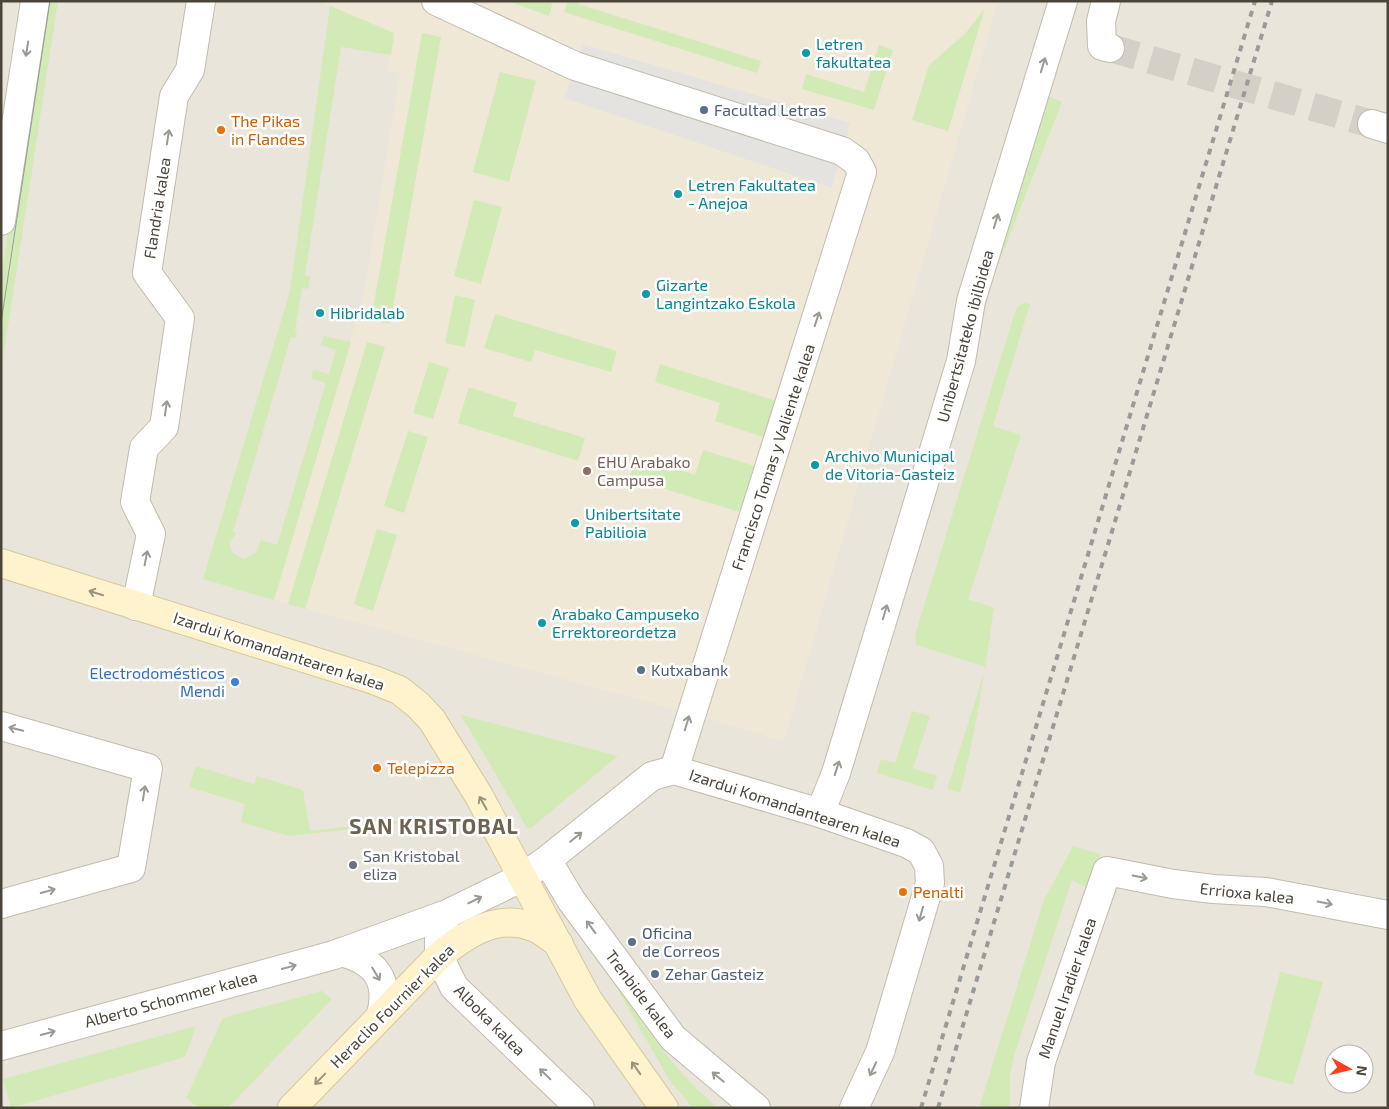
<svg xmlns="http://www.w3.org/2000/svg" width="1389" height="1109" font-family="'Exo 2',sans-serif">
  <rect width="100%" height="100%" fill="#f6f3ec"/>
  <path fill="#eae5da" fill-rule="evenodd" d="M1 1H1388V1108H1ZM1334 1054H1364V1084H1334Z"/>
  <path fill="#efe8d6" d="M318 1H998L784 741 700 716 274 600 365 289 400 74 388 70 394 33Z"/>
  <path fill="#d2eab5" d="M43 1H58L1 371V277Z
    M508 1H553L549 16Z
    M568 1H579L578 4 761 61 757 73 564 12Z
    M330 6 394 33 391 55 341 47 305 275 310 276 308 289 302 288 295 331 297 332 296 338 291 337 233 532 236 533 229 544 233 553 243 559 255 554 261 540 277 545 326 383 311 378 313 370 329 374 336 350 321 345 324 336 351 342 274 600 203 579 290 291Z
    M985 8 948 131 912 120 929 65 965 34Z
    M422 33 441 37 390 324 371 320Z
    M879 45 893 50 874 110 802 89 806 74 864 92Z
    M500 72 536 81 509 182 473 172Z
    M1046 95 1062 102 993 278H990Z
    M474 200 502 207 481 284 454 276Z
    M455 295 475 300 465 347 445 343Z
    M1024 303 1030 304 993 426 1021 435 968 599 994 608C985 670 976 732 960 793L947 789 986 667 920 646 916 644 915 635 1015 312 1018 306Z
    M495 314 617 351 611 372 535 350 531 362 484 348Z
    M367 342 385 347 305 609 288 604Z
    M429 362 449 368 433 419 413 413Z
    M660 364 780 402 769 439 715 421 720 403 655 382Z
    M469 387 517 403 513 416 585 438 578 461 458 423Z
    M408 431 428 437 404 513 384 506Z
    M703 450 758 467 743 513 629 478 636 456 695 475Z
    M377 529 397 535 373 611 354 604Z
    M912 711 930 716 913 768 937 776 933 790 877 773 881 759 895 763Z
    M461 715 618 756 531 828H527Z
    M196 766 254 784 257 776 303 790 310 831 397 821V824L289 836 241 822 245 804 189 787Z
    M1073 846 1100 854 1088 888 1072 880 1013 1059 1010 1077V1108H979L1044 900Z
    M607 971C641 1019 672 1071 718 1108H693L670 1081Z
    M1280 972 1323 982 1293 1085 1254 1074Z
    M322 991 332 999 228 1108H199L186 1098 223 1018Z
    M196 1026 185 1057 11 1108 3 1079Z"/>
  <path fill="#e5e3e0" d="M582 44 850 123 832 188 564 98Z"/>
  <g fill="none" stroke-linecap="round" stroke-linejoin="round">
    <path stroke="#d4d0c8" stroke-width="28" stroke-dasharray="28 14" stroke-linecap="butt" d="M1110 48 1372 124"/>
    <defs>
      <path id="street" d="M436 1 575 66 842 151 856 161 862 172 674 770
        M1106 1 1101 21 1102 46 1110 48
        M1372 124 1388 129
        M1 221 35 1
        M136 606 151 534 135 502 144 448 164 427 180 318 147 273 174 96 190 70 201 1
        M1 726 148 768 131 868 1 904
        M820 813 836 773 961 361 971 301 1063 1
        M547 860 571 900 673 1038 756 1108
        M447 914 439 933V956L454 987 580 1108
        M341 952C375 961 390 979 381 1015
        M1 1046 334 955 447 914 523 877 547 860 652 776 674 770 820 813 906 843 921 851 929 866 930 883 880 1052 854 1108
        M1034 1108 1041 1062 1107 871 1173 884 1213 889 1266 892 1388 915"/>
      <path id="secondary" d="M1 563 374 680 399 690 418 705 432 720 479 796 588 1000 664 1108
        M292 1108 439 956C466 934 497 913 533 927 542 930 551 938 559 944"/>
    </defs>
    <use href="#street" stroke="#c2bbae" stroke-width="30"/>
    <use href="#secondary" stroke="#d6c79b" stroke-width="30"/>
    <use href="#street" stroke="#fff" stroke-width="28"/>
    <use href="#secondary" stroke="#fff3cd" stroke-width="28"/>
    <path stroke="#9a9a9a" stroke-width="1" d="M1 323 50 1"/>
    <path stroke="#9a9a9a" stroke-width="4" stroke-dasharray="6 6" stroke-linecap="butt" d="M921 1108 1255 1
      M938 1108 1272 1"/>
  </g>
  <defs><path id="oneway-shaft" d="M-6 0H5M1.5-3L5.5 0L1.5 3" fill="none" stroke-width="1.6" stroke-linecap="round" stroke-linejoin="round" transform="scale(1.25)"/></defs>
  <g stroke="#9c9892">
    <use href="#oneway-shaft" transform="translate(27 49) rotate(99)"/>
    <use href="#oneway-shaft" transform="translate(1043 65) rotate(-73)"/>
    <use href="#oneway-shaft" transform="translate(168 137) rotate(-81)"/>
    <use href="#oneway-shaft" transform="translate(996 221) rotate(-73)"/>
    <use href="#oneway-shaft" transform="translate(817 319) rotate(-72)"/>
    <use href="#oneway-shaft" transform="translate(166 408) rotate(-82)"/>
    <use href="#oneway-shaft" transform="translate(146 558) rotate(-79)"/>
    <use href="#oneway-shaft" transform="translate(885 612) rotate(-73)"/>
    <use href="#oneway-shaft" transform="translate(687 723) rotate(-73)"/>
    <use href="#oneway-shaft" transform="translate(16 729) rotate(-166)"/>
    <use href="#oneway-shaft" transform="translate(837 768) rotate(-72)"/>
    <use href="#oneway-shaft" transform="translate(144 793) rotate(-81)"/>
    <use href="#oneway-shaft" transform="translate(576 837) rotate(-39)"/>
    <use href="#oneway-shaft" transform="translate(1140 877) rotate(12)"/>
    <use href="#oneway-shaft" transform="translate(48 891) rotate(-15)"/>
    <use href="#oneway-shaft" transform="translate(475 900) rotate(-26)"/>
    <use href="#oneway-shaft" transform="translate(1325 903) rotate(11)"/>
    <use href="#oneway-shaft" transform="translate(921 914) rotate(106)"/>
    <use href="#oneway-shaft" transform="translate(591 927) rotate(-126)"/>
    <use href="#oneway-shaft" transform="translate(289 967) rotate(-15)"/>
    <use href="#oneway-shaft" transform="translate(376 974) rotate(59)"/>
    <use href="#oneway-shaft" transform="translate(48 1033) rotate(-15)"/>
    <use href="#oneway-shaft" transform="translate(873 1069) rotate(115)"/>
    <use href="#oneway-shaft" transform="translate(545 1074) rotate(-136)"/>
    <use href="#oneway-shaft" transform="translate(718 1077) rotate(-140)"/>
  </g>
  <g stroke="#9c937c">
    <use href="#oneway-shaft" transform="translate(96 593) rotate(-163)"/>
    <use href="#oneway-shaft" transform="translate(483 803) rotate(-119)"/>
    <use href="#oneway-shaft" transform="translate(636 1068) rotate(-125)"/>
    <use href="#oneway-shaft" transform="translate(320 1079) rotate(134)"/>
  </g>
  <g fill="#0f9aa8" stroke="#fff" stroke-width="2">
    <circle cx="806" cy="53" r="5"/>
    <circle cx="678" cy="194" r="5"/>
    <circle cx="646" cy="294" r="5"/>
    <circle cx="320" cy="313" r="5"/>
    <circle cx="815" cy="465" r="5"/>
    <circle cx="575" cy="523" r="5"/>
    <circle cx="542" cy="623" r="5"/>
  </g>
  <g fill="#5c6f8a" stroke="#fff" stroke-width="2">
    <circle cx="704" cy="110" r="5"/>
    <circle cx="641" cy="670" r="5"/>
    <circle cx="632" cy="942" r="5"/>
    <circle cx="655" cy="974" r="5"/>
  </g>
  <g fill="#e8710a" stroke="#fff" stroke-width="2">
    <circle cx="221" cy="130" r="5"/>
    <circle cx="377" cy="768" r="5"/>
    <circle cx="903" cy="892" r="5"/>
  </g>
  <circle fill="#8d6e63" stroke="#fff" stroke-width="2" cx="587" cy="471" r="5"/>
  <circle fill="#3f7fe0" stroke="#fff" stroke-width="2" cx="235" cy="682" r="5"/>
  <circle fill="#6b7280" stroke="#fff" stroke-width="2" cx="353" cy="865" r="5"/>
  <g text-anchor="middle" stroke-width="5" stroke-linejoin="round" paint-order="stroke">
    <g font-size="16" fill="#0d838f" stroke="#fff" text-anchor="start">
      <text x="816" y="50">Letren<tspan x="816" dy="18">fakultatea</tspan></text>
      <text x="688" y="191">Letren Fakultatea<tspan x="688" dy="18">- Anejoa</tspan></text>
      <text x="656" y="291">Gizarte<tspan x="656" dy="18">Langintzako Eskola</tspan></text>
      <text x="330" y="319">Hibridalab</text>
      <text x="825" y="462">Archivo Municipal<tspan x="825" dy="18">de Vitoria-Gasteiz</tspan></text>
      <text x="585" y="520">Unibertsitate<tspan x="585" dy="18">Pabilioia</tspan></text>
      <text x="552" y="620">Arabako Campuseko<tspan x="552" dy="18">Errektoreordetza</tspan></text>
    </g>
    <g font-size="16" fill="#4e5e75" stroke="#fff" text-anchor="start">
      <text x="714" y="116">Facultad Letras</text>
      <text x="651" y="676">Kutxabank</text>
      <text x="642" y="939">Oficina<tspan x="642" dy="18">de Correos</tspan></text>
      <text x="665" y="980">Zehar Gasteiz</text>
    </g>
    <g font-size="16" fill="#c56008" stroke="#fff" text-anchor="start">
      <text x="231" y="127">The Pikas<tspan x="231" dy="18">in Flandes</tspan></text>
      <text x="387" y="774">Telepizza</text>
      <text x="913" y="898">Penalti</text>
    </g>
    <g font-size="16" fill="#4b4439" stroke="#fff">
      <text transform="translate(157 208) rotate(-81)" y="6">Flandria kalea</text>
      <text transform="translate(965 336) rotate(-75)" y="6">Unibertsitateko ibilbidea</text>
      <text transform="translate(773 457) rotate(-72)" y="6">Francisco Tomas y Valiente kalea</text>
      <text transform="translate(279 651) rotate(18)" y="6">Izardui Komandantearen kalea</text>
      <text transform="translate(795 808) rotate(18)" y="6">Izardui Komandantearen kalea</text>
      <text transform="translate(1247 893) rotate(6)" y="6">Errioxa kalea</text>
      <text transform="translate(1067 988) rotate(-71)" y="6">Manuel Iradier kalea</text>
      <text transform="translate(641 994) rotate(53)" y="6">Trenbide kalea</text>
      <text transform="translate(171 999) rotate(-15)" y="6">Alberto Schommer kalea</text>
      <text transform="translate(392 1006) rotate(-45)" y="6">Heraclio Fournier kalea</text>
      <text transform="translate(490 1020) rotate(45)" y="6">Alboka kalea</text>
    </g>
    <g font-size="16" fill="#785e54" stroke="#fff" text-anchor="start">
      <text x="597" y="468">EHU Arabako<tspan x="597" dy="18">Campusa</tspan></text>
    </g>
    <g font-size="16" fill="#366cbe" stroke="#fff" text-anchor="end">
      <text x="225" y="679">Electrodomésticos<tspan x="225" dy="18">Mendi</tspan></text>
    </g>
    <g font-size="16" fill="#5b616d" stroke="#fff" text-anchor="start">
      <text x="363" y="862">San Kristobal<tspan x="363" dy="18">eliza</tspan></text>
    </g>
    <g font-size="21" font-weight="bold" letter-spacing="1" fill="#6e6250" stroke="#fff">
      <text x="434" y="834">SAN KRISTOBAL</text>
    </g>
  </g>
  <rect width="1389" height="1109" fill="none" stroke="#4b4439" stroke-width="5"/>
  <g transform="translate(1349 1069) rotate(98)"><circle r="24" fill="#ffffff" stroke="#b7b4b0"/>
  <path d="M0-4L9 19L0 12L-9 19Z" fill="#fc3f1d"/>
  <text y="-8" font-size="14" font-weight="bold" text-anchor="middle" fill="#4b4439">N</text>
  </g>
</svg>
